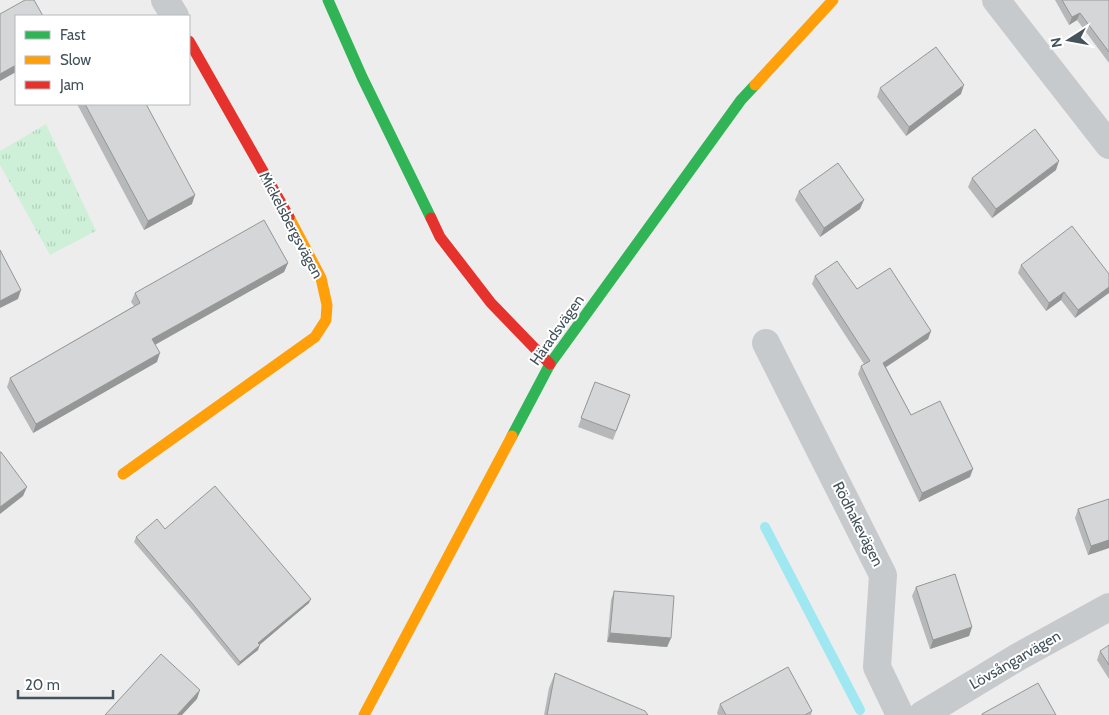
<svg xmlns="http://www.w3.org/2000/svg" width="1109" height="715" font-family="Cabin,sans-serif">
  <defs>
    <pattern id="park-tufts" width="24" height="20" patternUnits="userSpaceOnUse" patternTransform="scale(1.25)"><rect width="24" height="20" fill="#cef0d8"/><path d="M3 7l-1-3M5 7V3M7 7l1-3M15 17l-1-3M17 17v-4M19 17l1-3" fill="none" stroke="#b2d0bc"/></pattern>
  </defs>
  <rect width="100%" height="100%" fill="#eeeded"/>
  <path fill="url(#park-tufts)" d="M46 124 96 231 50 255 0 165V151Z"/>
  <g fill="none" stroke-linecap="round" stroke-linejoin="round">
    <path stroke="#9fe8f2" stroke-width="10" d="M765 527 860 710"/>
    <path stroke="#c7cacc" stroke-width="28" d="M165 0 175 16
      M996 0 1109 145
      M766 343 883 575 877 667 900 715
      M922 715 1018 657 1109 607"/>
    <path stroke="#30b455" stroke-width="11" d="M328 0 362 77 431 218
      M512 436 550 364 741 100 755 85"/>
    <path stroke="#ff9f0a" stroke-width="11" d="M755 85 833 0
      M123 474 315 337 326 320 327 305 321 278 289 217
      M364 715 512 436"/>
    <path stroke="#e5322d" stroke-width="11" d="M189 41 289 217
      M431 218 440 237 491 303 550 364"/>
  </g>
  <path fill="#b7b8b9" d="M1055 0H1109V63L1077 20 1069 25Z
    M880 88 961 94 906 136 877 97Z
    M77 104H146L192 204 144 230Z
    M1056 170 992 218 968 187 972 178Z
    M799 191 860 209 820 237 795 200Z
    M288 263 284 272 155 345 157 362 33 433 7 387 10 378 134 306 131 302 135 293Z
    M1021 265 1109 275 1075 318 1061 300 1046 311 1018 273Z
    M815 276 857 289 931 331 928 339 886 367 911 415 970 477 919 502 858 374 861 366 864 364 812 284Z
    M595 382 630 395 613 440 578 427Z
    M1109 499V548L1088 555 1075 518 1078 509Z
    M165 529 309 603 259 645 258 650 238 666 190 607 134 542 136 537Z
    M916 587 972 627 969 636 930 649 912 596Z
    M614 591 671 638 667 647 607 642 611 600Z
    M1109 645V679L1097 660 1100 651Z
    M555 673 648 715H544L549 688Z
    M720 704 812 711 811 715H718L717 713Z"/>
  <path fill="#959696" d="M1080 13 1077 20 1069 25 1072 17Z
    M16 65V72L0 81V74Z
    M964 85 961 94 906 136 909 127Z
    M1059 161 1056 170 992 218 996 209Z
    M195 195 192 204 144 230 148 221Z
    M864 200 860 209 820 237 824 228Z
    M288 263 284 272 149 348 152 339Z
    M1109 287V293L1075 318 1078 310Z
    M21 290 18 299 0 308V301Z
    M1064 292 1061 300 1046 311 1049 303Z
    M931 331 928 339 880 371 883 363Z
    M160 353 157 362 33 433 36 424Z
    M973 469 970 477 919 502 922 493Z
    M27 487 23 496 0 514V507Z
    M1109 540V548L1088 555 1091 546Z
    M311 599 309 603 256 648 258 643Z
    M972 627 969 636 930 649 933 640Z
    M610 633 671 638 667 647 607 642Z
    M260 645 258 650 238 666 240 662Z
    M200 690 197 699 182 715H177Z"/>
  <path fill="#d5d6d7" stroke="#959696" d="M25 0H34L43 16H16V65L0 74V14Z
    M1062 0H1109V52L1080 13 1072 17Z
    M936 47 964 85 909 127 880 88Z
    M85 104H146L195 195 148 221Z
    M1035 129 1059 161 996 209 972 178Z
    M838 163 864 200 824 228 799 191Z
    M264 220 288 263 152 339 160 353 36 424 10 378 140 303 135 293Z
    M1072 226 1109 274V287L1078 310 1064 292 1049 303 1021 265Z
    M0 250 21 290 0 301Z
    M837 261 857 289 890 268 931 331 883 363 911 415 940 401 973 469 922 493 861 366 870 361 815 276Z
    M595 382 630 395 616 431 581 418Z
    M0 452H1L27 487 0 507Z
    M215 486 311 599 258 643 260 645 240 662 191 602 136 537 157 519 165 529Z
    M1109 499V540L1091 546 1078 509Z
    M955 574 972 627 933 640 916 587Z
    M614 591 674 596 671 638 610 633Z
    M1109 645V665L1100 651Z
    M161 654 200 690 177 715H105Z
    M788 667 812 711 805 715H726L720 704Z
    M555 673 645 711 648 715H547Z
    M1038 683 1056 715H982V714Z"/>
  <g text-anchor="middle" stroke-width="4" stroke-linejoin="round" paint-order="stroke">
    <g font-size="15" fill="#43525b" stroke="#fff">
      <text transform="translate(291 225) rotate(62)" y="5">Mickelsbergsvägen</text>
      <text transform="translate(557 330) rotate(-55)" y="5">Häradsvägen</text>
      <text transform="translate(858 524) rotate(63)" y="5">Rödhakevägen</text>
      <text transform="translate(1015 660) rotate(-30)" y="5">Lövsångarvägen</text>
    </g>
  </g>
  <rect x="15" y="15" width="175" height="90" fill="#ffffff" stroke="#b4babd"/>
  <rect x="25" y="31" width="25" height="8" fill="#30b455" stroke="#b4babd"/>
  <text x="60" y="40" font-size="15" fill="#43525b">Fast</text>
  <rect x="25" y="56" width="25" height="8" fill="#ff9f0a" stroke="#b4babd"/>
  <text x="60" y="65" font-size="15" fill="#43525b">Slow</text>
  <rect x="25" y="81" width="25" height="8" fill="#e5322d" stroke="#b4babd"/>
  <text x="60" y="90" font-size="15" fill="#43525b">Jam</text>
  <g transform="translate(1069 40) rotate(259)" stroke="#ffffff" stroke-width="4" paint-order="stroke">
  <path d="M0-4L9 19L0 12L-9 19Z" fill="#43525b"/>
  <text y="-8" font-size="14" font-weight="bold" text-anchor="middle" fill="#43525b">N</text>
  </g>
  <path d="M18 690v8h95v-8" fill="none" stroke="#43525b" stroke-width="2.5"/>
  <text x="25" y="690" font-size="15" fill="#43525b" stroke="#ffffff" stroke-width="4" paint-order="stroke">20 m</text>
</svg>
